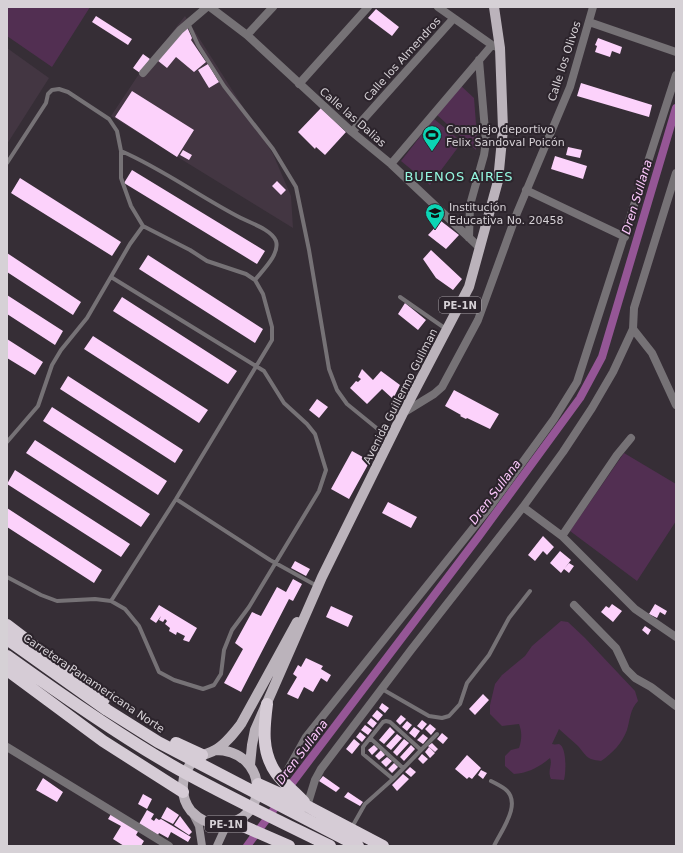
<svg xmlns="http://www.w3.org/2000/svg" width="683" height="853" font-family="'DejaVu Sans',sans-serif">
  <rect width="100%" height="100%" fill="#362e36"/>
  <path fill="#433642" d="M185 16 273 154 291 196 293 228 111 116 137 77Z
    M7 48 49 78 7 144Z"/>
  <path fill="#522f52" d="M7 7H90L52 67 7 36Z
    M460 85 474 98 477 137 476 150 437 115Z
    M434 119 462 142 430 185 401 161Z
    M624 453 676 484V521L637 581 570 531Z
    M561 621 568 622 585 638 635 691 638 701C630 709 630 720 627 730 622 743 613 753 601 761 585 759 587 756 578 746 572 740 565 735 559 729L552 744C555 745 557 744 559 744 567 747 566 773 564 780L551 779C547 770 553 765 550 758 539 767 529 773 514 774L505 766V756L511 750 519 748C522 739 522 732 519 724L502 726 490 714V705L495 684 502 675 525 656 532 646Z"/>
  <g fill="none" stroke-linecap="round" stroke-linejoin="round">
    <path stroke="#955696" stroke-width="8" d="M286 791 479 536 580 398 602 357 676 108
      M247 846 280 801"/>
  </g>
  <path fill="#fcd2fb" d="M376 9 399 27 392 36 368 18Z
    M96 16 132 39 128 45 92 22Z
    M187 27 192 38 191 40 206 62 194 72 176 57 167 68 157 60Z
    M598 38 622 47 620 54 612 51 610 57 595 52 597 46 595 45Z
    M143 54 150 59 140 73 133 68Z
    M208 64 219 82 209 88 198 70Z
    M581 83 652 105 649 117 577 96Z
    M132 91 194 130 177 157 115 117Z
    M321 108 346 132 325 155 316 147 315 149 298 132Z
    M568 147 582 150 580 158 566 155Z
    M183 150 192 155 189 160 180 155Z
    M555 156 587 166 583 179 551 169Z
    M132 170 265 251 257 264 124 183Z
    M20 178 121 242 112 256 11 193Z
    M277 181 286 190 281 195 272 186Z
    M441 221 459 235 446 249 428 235Z
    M431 250 462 279 453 290 436 278 423 259Z
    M7 253 81 302 73 315 7 272Z
    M148 255 263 329 255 343 139 269Z
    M7 295 63 331 55 345 7 314Z
    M122 297 237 371 228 384 113 311Z
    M405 303 426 320 418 330 398 314Z
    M93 336 208 410 199 423 84 349Z
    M7 339 43 362 35 375 7 358Z
    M362 369 373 380 381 371 400 385 393 399 382 389 367 404 350 388 356 381 358 382 361 379 358 377Z
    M68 376 183 450 175 463 60 389Z
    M454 390 499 414 490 429 467 418 466 419 460 416 461 415 445 406Z
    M317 399 328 407 319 418 309 410Z
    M52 407 167 481 158 495 43 421Z
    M35 440 150 514 141 527 26 453Z
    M352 451 370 461 349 499 331 489Z
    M15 470 130 544 121 557 7 484Z
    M388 502 417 517 411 528 382 513Z
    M7 508 102 570 94 583 7 527Z
    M543 536 554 547 547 555 543 551 535 561 528 555Z
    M560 551 571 560 561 573 550 563Z
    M295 561 310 569 306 576 291 568Z
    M569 563 574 566 569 573 564 569Z
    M293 579 302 584 293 601 289 599 241 692 224 683 243 649 235 643 252 612 261 616 277 587 286 592Z
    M612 604 622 611 613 622 601 612 606 606 609 608Z
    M655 604 667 611 665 615 660 612 657 618 649 614Z
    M159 605 197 628 189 642 183 640 185 636 177 632 176 635 169 631 170 628 165 624 167 621 165 619 163 622 159 620 161 616 156 623 150 619Z
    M331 606 353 616 348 627 326 617Z
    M645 626 651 630 648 635 642 630Z
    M306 658 323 666 321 669 331 675 327 682 321 678 313 692 304 687 298 699 287 694 297 677 293 674 298 665 301 667Z
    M483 694 489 700 475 715 469 709Z
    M382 703 389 708 385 713 379 708Z
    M377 710 383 715 378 721 372 716Z
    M401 715 406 719 400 725 396 721Z
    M371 718 377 723 373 728 367 723Z
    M422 720 427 724 422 730 417 726Z
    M407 721 412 725 407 731 402 727Z
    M430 724 436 729 431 735 425 729Z
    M365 725 372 730 368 735 361 730Z
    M390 727 395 732 384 744 379 740Z
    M414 727 420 731 415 738 409 733Z
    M360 732 366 737 362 742 356 737Z
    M442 733 448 738 443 744 437 739Z
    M397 734 402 738 391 750 386 746Z
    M423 734 428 738 423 744 417 740Z
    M354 739 360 744 352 754 346 749Z
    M404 739 409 743 397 756 393 752Z
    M432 743 438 749 435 752 428 746Z
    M374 745 378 749 372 755 368 750Z
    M411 745 415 749 404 761 400 757Z
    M429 747 435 753 430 758 425 752Z
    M381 750 385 755 379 760 375 756Z
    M422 754 428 759 423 764 418 759Z
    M467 755 481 768 472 779 469 777 467 779 455 769Z
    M387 757 392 761 386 767 381 762Z
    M394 763 398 767 392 773 388 769Z
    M410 767 416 772 411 777 405 772Z
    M481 770 487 773 483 779 478 775Z
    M403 774 409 779 397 791 392 785Z
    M323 776 340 788 336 792 319 781Z
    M43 778 63 792 57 802 36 790Z
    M348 792 363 802 360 806 344 797Z
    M143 794 152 799 147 809 138 804Z
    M167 807 179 815 173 824 161 818Z
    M147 810 154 814 151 819 154 821 156 818 159 820 161 819 191 837 188 842 171 832 168 838 159 833 158 835 139 824Z
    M111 814 139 830 136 835 144 841 141 846H124L113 839 121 826 108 819Z
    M180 816 192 832 189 835 174 825Z"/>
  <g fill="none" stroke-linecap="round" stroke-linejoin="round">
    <path stroke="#767276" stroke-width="4" d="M188 23 198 45 224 86 273 149 296 187 309 250 329 369 337 390 347 404 390 439
      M121 151C163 169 200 197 241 218 251 223 272 230 276 241 280 254 263 270 255 280
      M7 163 46 103 48 94 52 90 59 89 68 92 109 119 117 131 121 151V178L131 206 143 226 190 250 207 261 246 274 255 280 263 294 272 327V340L269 345 176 499 111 601
      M400 297 446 329
      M7 442 38 406 52 365 61 350 87 318 130 244 143 226
      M176 499 270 560 317 586
      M7 577 41 595 57 601 95 599 111 601 125 609 139 626 159 672 174 680 203 689 214 685 221 674 224 650 232 630 249 607 319 491 326 470 315 434 307 424 284 403 264 371 111 277
      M382 689 429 716 442 718 449 716 460 704 467 683 489 655 509 618 530 591
      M386 721 390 722 421 750 393 779 363 754V747L383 722Z
      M370 738 403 768
      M421 750 437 734
      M491 781C495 783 501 786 505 789 523 803 501 831 494 846
      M352 827 365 804 393 779"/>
    <path stroke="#767276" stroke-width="8" d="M210 7 247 35 352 132 391 164 480 248
      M438 7 492 45 497 47
      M589 22 676 52
      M247 35 273 7
      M143 73 180 30 207 7
      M299 84 368 7
      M352 132 453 19
      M391 164 492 45
      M526 190 625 237
      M469 238 470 205 484 155 486 142 479 60
      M633 329 652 353 676 405
      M403 413 434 394 442 387 478 320 517 213 570 87 593 7
      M523 507 562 536 635 609 676 637
      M562 536 617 455 631 438
      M574 605 616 648 626 669 635 678 651 687 676 706
      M7 747 169 846
      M282 780 306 737 490 507 554 419 577 382 676 75
      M307 806 315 780 321 769 411 650 523 507 563 452 592 408 613 372 633 329 634 308 676 173"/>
    <path stroke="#9d979d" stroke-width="8" d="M192 812 199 826 202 846
      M217 846 227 824"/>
    <path stroke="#bbb3bb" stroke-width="10" d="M215 750C269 750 271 822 221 824 210 825 199 819 191 811 179 796 180 771 196 759 202 754 209 754 215 750 225 745 234 733 241 724L297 622
      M250 765 252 745 255 730 322 577 403 413 469 287 498 181 503 129 500 48 494 7"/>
    <path stroke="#d6ccd6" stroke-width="12" d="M7 625 104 699
      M7 639 107 710 158 742 358 846
      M7 656C60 694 114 732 171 765 222 794 277 820 330 846
      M7 670 103 741 183 792
      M267 704C264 727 261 752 276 773 284 784 295 792 304 802
      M176 743 202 755
      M258 784 307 806 383 846
      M234 822 289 846"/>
  </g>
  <defs>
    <symbol id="stadium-pin" viewBox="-11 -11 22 30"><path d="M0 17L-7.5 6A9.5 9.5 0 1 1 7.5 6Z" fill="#0bd5b5" stroke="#2c242c"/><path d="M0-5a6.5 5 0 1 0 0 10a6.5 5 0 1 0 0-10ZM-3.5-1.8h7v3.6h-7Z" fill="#111"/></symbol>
    <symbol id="school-pin" viewBox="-11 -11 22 30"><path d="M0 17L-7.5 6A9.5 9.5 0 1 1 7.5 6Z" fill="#0bd5b5" stroke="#2c242c"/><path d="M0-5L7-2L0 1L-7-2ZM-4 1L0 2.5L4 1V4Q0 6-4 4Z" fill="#111"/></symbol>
  </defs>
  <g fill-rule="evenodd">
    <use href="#stadium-pin" x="421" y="124" width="22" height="30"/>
    <use href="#school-pin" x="424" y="202" width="22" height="30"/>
  </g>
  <g text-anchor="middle" stroke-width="4" stroke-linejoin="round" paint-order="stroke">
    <g fill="#2c242c" stroke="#a39da3" stroke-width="1">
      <rect x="439" y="297" width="42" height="16" rx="3"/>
      <rect x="205" y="816" width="42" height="16" rx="3"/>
    </g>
    <g font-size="10" font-weight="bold" fill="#d6d1d6">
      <text x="460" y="309">PE-1N</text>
      <text x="226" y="828">PE-1N</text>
    </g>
    <g font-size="11" fill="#d6d1d6" stroke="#2c242c">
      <text transform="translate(402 59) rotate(-48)" y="4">Calle los Almendros</text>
      <text transform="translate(564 61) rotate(-72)" y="4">Calle los Olivos</text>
      <text transform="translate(353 117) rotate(41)" y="4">Calle las Dalias</text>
      <text transform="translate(400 396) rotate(-63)" y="4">Avenida Guillermo Gullman</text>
      <text transform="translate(94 683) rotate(34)" y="4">Carretera Panamericana Norte</text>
    </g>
    <g font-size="11" fill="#d6d1d6" stroke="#2c242c" text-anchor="start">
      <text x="446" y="133">Complejo deportivo<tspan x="446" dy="13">Felix Sandoval Poicón</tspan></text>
      <text x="449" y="211">Institución<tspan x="449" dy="13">Educativa No. 20458</tspan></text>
    </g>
    <g font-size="12" font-style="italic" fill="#fcc8fc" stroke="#2c242c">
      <text transform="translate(637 197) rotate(-73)" y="4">Dren Sullana</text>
      <text transform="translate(495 492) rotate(-53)" y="4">Dren Sullana</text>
      <text transform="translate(302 752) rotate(-53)" y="4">Dren Sullana</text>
    </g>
    <g font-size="13" letter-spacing="1" fill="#95f8e0" stroke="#2c242c">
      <text x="459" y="181">BUENOS AIRES</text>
    </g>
  </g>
  <rect width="683" height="853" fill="none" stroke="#d6d1d6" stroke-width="16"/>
</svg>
